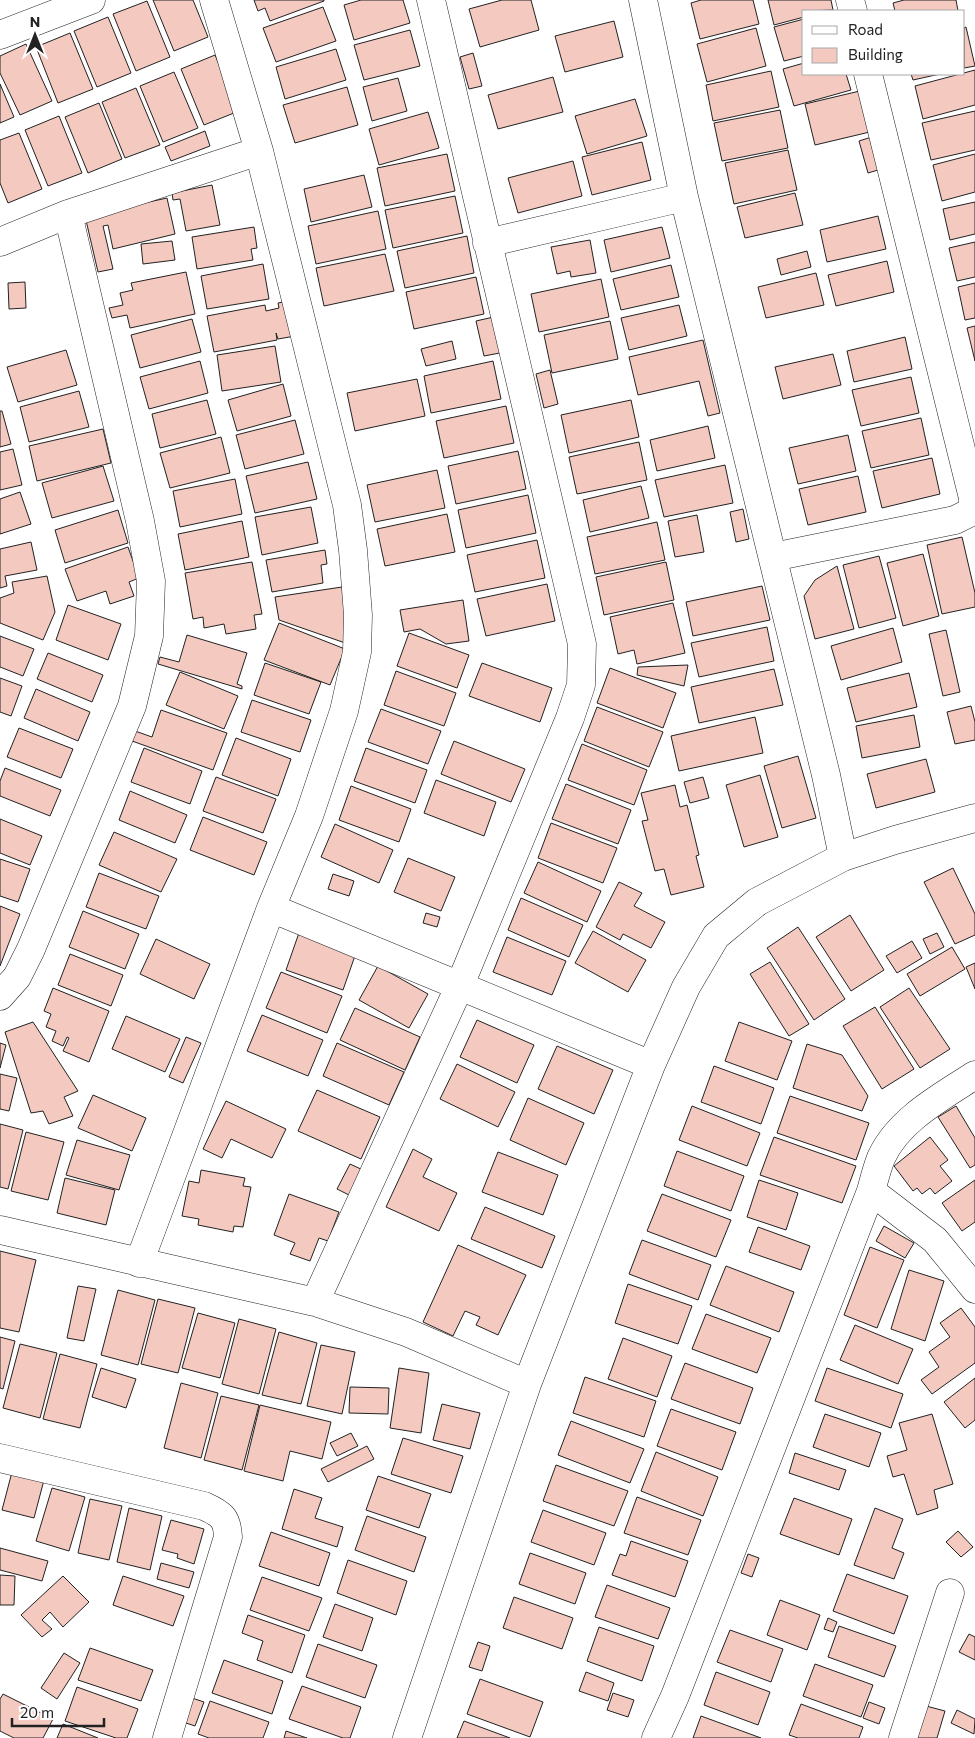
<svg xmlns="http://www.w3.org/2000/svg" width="975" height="1738" font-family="Commissioner,sans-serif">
  <rect width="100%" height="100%" fill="#fff"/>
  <path fill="#f3c9c0" stroke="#222" d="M153 0H193L208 37 174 51Z
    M254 0H324V1L270 21 265 8 258 11Z
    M361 0H403L410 23 354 40 344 5Z
    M502 0H531L539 30 480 47 469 9Z
    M701 0H753L759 24 700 39 691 3Z
    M768 0H831L833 10 804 11V17L774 25Z
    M904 0H956L958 11H895L893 3Z
    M147 1 170 57 136 71 113 14Z
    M323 7 336 41 276 62 263 28Z
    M108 17 131 73 97 87 74 31Z
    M804 19V56L784 61 774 27Z
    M614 21 623 57 565 72 555 36Z
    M966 27 975 66 964 68V28Z
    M756 28 766 66 707 82 697 44Z
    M410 30 420 66 364 80 354 45Z
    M70 33 93 89 58 103 36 47Z
    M26 44 52 101 20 115 0 73V56Z
    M336 49 346 80 285 99 276 67Z
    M473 53 482 86 469 89 460 57Z
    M215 55 239 111 204 125 181 69Z
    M804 63V74H846L851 90 794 106 783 69Z
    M975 70V105L923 119 915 86Z
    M771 71 779 107 713 121 706 85Z
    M174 72 198 128 163 142 140 86Z
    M911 74H940L913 80Z
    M553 77 563 112 498 129 488 95Z
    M398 78 407 111 372 121 363 87Z
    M0 84 14 117 0 123Z
    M347 87 358 125 295 143 283 105Z
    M136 88 160 145 125 158 102 102Z
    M864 90 874 131 815 145 805 104Z
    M635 99 647 136 587 154 575 116Z
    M99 103 122 159 88 173 65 117Z
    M780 110 788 148 722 161 714 123Z
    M975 111V150L931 160 922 123Z
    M428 112 439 148 379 165 369 129Z
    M59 116 82 173 48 186 25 130Z
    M205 131 210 146 171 161 165 147Z
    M19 133 42 189 8 203 0 183V140Z
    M878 135 888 167 868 173 859 141Z
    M642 142 651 180 592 195 582 157Z
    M788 150 797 190 734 204 725 163Z
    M447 154 455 191 385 206 377 168Z
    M975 154V192L942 201 933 165Z
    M573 161 582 196 518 213 508 178Z
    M364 175 372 207 311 222 304 189Z
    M212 185 220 225 186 231 180 199 173 200 172 193Z
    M795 193 803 225 745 238 737 207Z
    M455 196 463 233 393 248 385 210Z
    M167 198 175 234 113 249 108 225 103 226 113 269 98 272 85 216Z
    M975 202V234L950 240 943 209Z
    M378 211 386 249 316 264 308 226Z
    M878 216 886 249 827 262 820 230Z
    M254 227 257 248 251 249 253 260 197 269 192 237Z
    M662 227 670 258 611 272 604 240Z
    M467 236 474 273 405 288 397 251Z
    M590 240 596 273 571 277 570 271 557 274 551 247Z
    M172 241 175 260 143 264 141 244Z
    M975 242V277L957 281 949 248Z
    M807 251 811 267 781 275 777 259Z
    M385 254 394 291 324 306 316 268Z
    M887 261 894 292 836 306 828 275Z
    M263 264 269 299 207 309 201 276Z
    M671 265 679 297 621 310 613 279Z
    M186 272 195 314 130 328 127 315 112 318 109 308 123 305 120 293 133 290 131 283Z
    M816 273 824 305 766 318 758 287Z
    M476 277 484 314 414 329 406 292Z
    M601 279 609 317 539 332 531 294Z
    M25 282 26 308 9 309 8 283Z
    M975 283V318L965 320 958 287Z
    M288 301 295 336 278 339 276 333 277 340 214 352 207 316 265 305 266 311 279 308 278 303Z
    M679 305 687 336 629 350 621 318Z
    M498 316 505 352 484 356 476 321Z
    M192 319 201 352 140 368 131 335Z
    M610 321 618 359 552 373 544 335Z
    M975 326V361L967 328Z
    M905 337 912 369 854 382 847 351Z
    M703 340 720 413 708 416 699 381 638 395 629 357Z
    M452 341 456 359 426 366 421 349Z
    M275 346 281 382 222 391 217 355Z
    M66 350 77 385 18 402 7 367Z
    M833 354 841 385 783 399 775 367Z
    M200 361 208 393 149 409 140 377Z
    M493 361 501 399 431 413 424 376Z
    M550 370 558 404 544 408 536 374Z
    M911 377 919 413 861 426 852 390Z
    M417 379 425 416 355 431 347 393Z
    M283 384 291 416 237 431 228 400Z
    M79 391 89 427 29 442 20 407Z
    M207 400 216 434 160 448 152 414Z
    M631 400 639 437 569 453 561 415Z
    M506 406 514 443 444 458 436 421Z
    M0 411H2L11 444 0 447Z
    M921 418 929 455 871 468 862 431Z
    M295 420 304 454 245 469 236 435Z
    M708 426 715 458 657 471 650 440Z
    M103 429 111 463 37 481 29 446Z
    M848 435 856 471 798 484 789 448Z
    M221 437 230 473 170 488 160 453Z
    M639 442 647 480 577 494 569 457Z
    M13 449 22 485 0 490V452Z
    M518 451 526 489 456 504 448 466Z
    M932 458 940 494 882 508 873 471Z
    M308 462 317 499 255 513 246 476Z
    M725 465 733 503 664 517 655 480Z
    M103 466 114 501 52 518 42 483Z
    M437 470 445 508 375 522 367 485Z
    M858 476 866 512 808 525 799 489Z
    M235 479 242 514 180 527 173 491Z
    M641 486 649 518 590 532 583 500Z
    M20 492 31 524 0 534V499Z
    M528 495 536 533 466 548 458 510Z
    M311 507 318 543 262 555 255 517Z
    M743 509 749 539 736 542 730 512Z
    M118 510 128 543 65 563 55 530Z
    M447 514 455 552 385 566 377 529Z
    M697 515 704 552 675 557 668 521Z
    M242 521 249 557 185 570 178 534Z
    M657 522 665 560 595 574 587 537Z
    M962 537 975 593V607L942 614 927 545Z
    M537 540 545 578 475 592 467 555Z
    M31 542 37 570 5 576 7 586 0 588V549Z
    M128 547 139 578 129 582 134 596 110 604 106 591 77 601 65 569Z
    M325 550 327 564 321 565 323 583 272 592 266 560Z
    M923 554 939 616 903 626 887 563Z
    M879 556 896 618 859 628 843 565Z
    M252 562 262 614 254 615 256 629 226 634 224 624 204 628 203 617 193 619 185 573Z
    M666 562 674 600 604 615 596 577Z
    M837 566 854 629 815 639 804 596 815 580Z
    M47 576 55 612 43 640 0 623V598L14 593 12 582Z
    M547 584 555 621 486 636 477 599Z
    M762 586 770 620 693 636 686 602Z
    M342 587 351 645 279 620 275 597Z
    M463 600 469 641 446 644 420 629 404 632 400 610Z
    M673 603 685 653 637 664 634 650 618 654 610 617Z
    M68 605 121 624 108 660 56 640Z
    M279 623 345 649 330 685 264 660Z
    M767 627 774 661 699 677 691 643Z
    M893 628 902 662 841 680 831 646Z
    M946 630 960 692 943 696 929 634Z
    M409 633 469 655 457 688 397 666Z
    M187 635 247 653 237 684 242 686V689L158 664 160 657 179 662Z
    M0 636 34 649 23 676 0 667Z
    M48 653 103 675 92 702 37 679Z
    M265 663 321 682 309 714 254 695Z
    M482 663 552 688 540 722 469 696Z
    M688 665 684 686 637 675 638 667Z
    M610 668 676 693 663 728 597 703Z
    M774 669 783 705 699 723 691 687Z
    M396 671 456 693 444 726 384 705Z
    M180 672 238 696 224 729 166 705Z
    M909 673 917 707 856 722 847 688Z
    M0 678 22 686 11 716 0 712Z
    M36 689 90 712 78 741 24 718Z
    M252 700 311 720 300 752 241 732Z
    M971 706 975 722V740L955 744 947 712Z
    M597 707 663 732 649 767 584 741Z
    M381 709 441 731 428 764 368 742Z
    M161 710 227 733 213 770 132 741 135 731 152 737Z
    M914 715 920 747 862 758 856 726Z
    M755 717 763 753 679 771 671 736Z
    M19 728 73 749 61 778 7 757Z
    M236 738 291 759 278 796 222 775Z
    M454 741 525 769 511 802 441 774Z
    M582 744 647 770 634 805 568 780Z
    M144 748 202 771 190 804 131 782Z
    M366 748 427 770 415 803 354 781Z
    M798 756 816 818 782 828 764 766Z
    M926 759 935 792 876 808 867 774Z
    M5 768 61 790 50 816 0 796V781Z
    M760 775 778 837 744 847 726 785Z
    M216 777 276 799 263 833 203 811Z
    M703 777 709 798 690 803 684 782Z
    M436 780 496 802 484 836 424 813Z
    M566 784 631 810 618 844 552 819Z
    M675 785 680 807 687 805 699 855 696 856 704 887 671 895 664 869 655 871 642 821 648 820 641 793Z
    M351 786 411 809 399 842 339 820Z
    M130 791 187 815 175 843 119 820Z
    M203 817 267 842 254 875 190 850Z
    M0 819 42 836 30 865 0 853Z
    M551 823 617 848 603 883 538 858Z
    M335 824 393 850 379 883 321 857Z
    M114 832 177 859 161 892 99 865Z
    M408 858 455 877 441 911 394 892Z
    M0 859 30 869 18 902 0 896Z
    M538 862 601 891 587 922 524 893Z
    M953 868 975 914V935L955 944 924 882Z
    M99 873 159 896 146 929 86 907Z
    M333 874 354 881 349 896 328 889Z
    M619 882 642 893 634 906 665 922 651 948 623 934 620 940 596 927Z
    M521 898 583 925 569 957 508 930Z
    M0 906 20 914 0 966Z
    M83 911 139 934 125 969 69 947Z
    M426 913 440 917 437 927 423 923Z
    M850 915 884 970 851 991 816 937Z
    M798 927 845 999 814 1020 767 948Z
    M300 930 357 950 343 990 286 970Z
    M593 931 646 960 628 992 575 963Z
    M937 933 944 947 930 954 923 939Z
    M507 937 566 961 552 995 493 972Z
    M156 939 210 964 194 999 140 974Z
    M912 941 922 958 897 973 886 956Z
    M952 947 965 969 920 996 907 974Z
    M70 954 123 975 111 1006 58 985Z
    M770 962 809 1024 789 1036 750 974Z
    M975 963V989L966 967Z
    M378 966 428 994 409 1028 359 1000Z
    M281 972 342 996 327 1033 266 1008Z
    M53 988 109 1011 89 1062 63 1051 69 1038 67 1037 63 1046 52 1041 56 1031 46 1027 51 1014 44 1011Z
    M909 988 950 1049 920 1068 880 1007Z
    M875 1007 914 1069 882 1089 843 1026Z
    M355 1008 420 1037 405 1070 340 1040Z
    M262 1015 323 1040 308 1076 247 1051Z
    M126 1016 180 1039 165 1072 112 1049Z
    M477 1020 534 1045 517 1083 460 1057Z
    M33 1022 78 1091 64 1097 73 1116 49 1124 43 1111 31 1113 5 1032Z
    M739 1022 792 1041 777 1080 725 1061Z
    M186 1037 201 1043 183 1083 169 1077Z
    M0 1043 6 1045 0 1068Z
    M337 1043 404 1072 389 1105 323 1076Z
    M807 1044 842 1055 868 1096 862 1111 793 1088Z
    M557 1046 613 1070 594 1114 538 1089Z
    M457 1064 515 1092 498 1127 440 1099Z
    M714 1066 774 1088 761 1124 701 1102Z
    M0 1074 17 1078 9 1111 0 1109Z
    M317 1090 380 1117 361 1159 298 1131Z
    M93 1095 146 1118 132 1151 78 1128Z
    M790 1096 869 1123 856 1160 777 1133Z
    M528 1098 584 1123 566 1165 510 1140Z
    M226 1101 286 1129 272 1158 231 1139 222 1158 203 1149Z
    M692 1106 760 1133 747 1166 679 1140Z
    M956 1106 975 1138V1165L970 1168 938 1117Z
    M0 1124 23 1130 8 1189 0 1187Z
    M26 1132 64 1142 48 1200 11 1191Z
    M774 1137 856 1166 842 1203 760 1175Z
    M930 1137 948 1160 940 1166 952 1181 935 1194 930 1188 922 1194 917 1188 913 1191 894 1166Z
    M77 1140 130 1155 119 1190 66 1175Z
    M413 1149 432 1159 423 1177 457 1193 439 1231 386 1207Z
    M677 1151 744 1176 731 1211 664 1186Z
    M498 1152 558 1175 543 1215 482 1192Z
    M350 1164 363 1170 349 1195 337 1189Z
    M201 1170 245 1178 243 1186 251 1187 243 1227 234 1226 233 1232 198 1225 199 1219 182 1216 189 1181 199 1183Z
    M65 1178 115 1190 106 1225 57 1213Z
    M759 1180 798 1193 786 1230 747 1217Z
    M975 1180V1222L962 1231 942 1203Z
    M289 1194 339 1212 328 1241 319 1238 310 1261 290 1254 295 1243 274 1235Z
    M662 1194 731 1220 716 1257 647 1231Z
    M485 1207 555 1236 542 1268 471 1239Z
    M884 1226 914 1243 905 1258 876 1241Z
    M758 1227 810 1246 801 1270 749 1252Z
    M642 1240 711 1265 698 1300 629 1274Z
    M458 1245 526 1275 498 1335 476 1325 480 1317 465 1311 453 1336 423 1322Z
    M870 1247 904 1260 877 1328 844 1315Z
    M0 1251 36 1260 19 1332 0 1328Z
    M726 1266 794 1292 779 1332 710 1305Z
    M909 1270 944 1281 925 1341 891 1329Z
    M628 1284 692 1306 678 1344 615 1323Z
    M78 1286 96 1289 84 1341 67 1338Z
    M118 1290 155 1300 138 1365 101 1355Z
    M158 1299 195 1308 178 1373 141 1364Z
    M961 1308 975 1327V1363L932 1394 921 1380 939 1367 929 1352 950 1337 940 1323Z
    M198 1313 235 1323 220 1378 182 1368Z
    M706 1314 771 1338 757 1373 692 1349Z
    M239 1319 276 1329 259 1394 222 1384Z
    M855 1325 913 1349 898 1384 840 1360Z
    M279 1332 317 1343 301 1404 262 1395Z
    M0 1337 15 1341 3 1389 0 1388Z
    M623 1338 672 1356 657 1397 608 1379Z
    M20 1344 57 1353 40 1418 3 1408Z
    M321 1345 355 1352 342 1414 307 1406Z
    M60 1354 97 1364 80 1428 43 1419Z
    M685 1363 753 1388 740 1424 671 1399Z
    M101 1368 136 1379 126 1408 92 1397Z
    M399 1368 429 1373 421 1433 390 1428Z
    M827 1368 903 1394 891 1428 815 1401Z
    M585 1377 656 1401 644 1437 573 1413Z
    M975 1378V1420L965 1428 944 1402Z
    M181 1383 218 1393 201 1458 164 1448Z
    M350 1387 389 1388 388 1414 349 1413Z
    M221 1396 259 1405 242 1470 204 1460Z
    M442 1404 480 1413 470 1449 433 1440Z
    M260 1405 331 1422 322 1459 290 1451 283 1481 244 1471Z
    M671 1409 736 1432 722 1470 657 1446Z
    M825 1414 881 1433 869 1467 813 1447Z
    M932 1414 953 1484 934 1490 938 1508 917 1515 904 1474 893 1477 887 1456 907 1450 899 1423Z
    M571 1421 644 1449 630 1483 558 1455Z
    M351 1433 358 1446 337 1456 330 1443Z
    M403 1438 463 1456 451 1493 391 1474Z
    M367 1446 374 1459 328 1482 321 1469Z
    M656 1452 718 1477 703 1516 641 1491Z
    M795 1453 846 1470 839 1490 789 1473Z
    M556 1465 628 1491 614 1526 543 1501Z
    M12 1472 44 1480 34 1518 2 1510Z
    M378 1476 431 1494 419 1528 366 1510Z
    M52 1488 85 1497 69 1551 36 1541Z
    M294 1489 322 1498 315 1518 343 1527 337 1547 282 1529Z
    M637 1497 701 1520 688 1555 624 1533Z
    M794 1498 852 1519 839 1555 780 1534Z
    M90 1499 122 1506 109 1560 78 1553Z
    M129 1508 162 1516 150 1570 117 1562Z
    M875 1508 903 1519 892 1548 904 1553 894 1579 854 1565Z
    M543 1510 606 1533 594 1565 531 1542Z
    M367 1516 426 1537 414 1572 355 1550Z
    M171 1520 204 1529 194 1564 177 1558 178 1554 162 1550Z
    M958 1531 973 1547 961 1557 946 1542Z
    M271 1532 330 1553 319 1586 259 1566Z
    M631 1541 688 1561 675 1597 612 1575 620 1554 626 1556Z
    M0 1548 48 1561 42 1581 0 1570Z
    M530 1553 586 1573 575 1604 519 1584Z
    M748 1554 759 1558 752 1577 741 1573Z
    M348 1560 407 1581 396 1615 337 1593Z
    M161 1563 194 1572 189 1588 157 1579Z
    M847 1574 908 1596 894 1634 833 1611Z
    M0 1575 15 1576 14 1605H0Z
    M63 1576 89 1602 63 1627 50 1612 42 1620 52 1629 42 1637 21 1615Z
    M123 1576 184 1596 173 1626 113 1605Z
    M262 1577 322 1598 309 1631 250 1610Z
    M607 1585 670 1608 658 1639 595 1617Z
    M514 1597 573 1618 562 1649 503 1628Z
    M780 1600 820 1615 807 1650 767 1635Z
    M335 1604 373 1618 362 1651 323 1637Z
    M248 1615 305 1635 292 1673 257 1660 263 1641 242 1633Z
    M828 1618 837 1622 833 1632 824 1629Z
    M839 1626 896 1646 884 1677 828 1657Z
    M599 1627 654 1646 642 1681 587 1661Z
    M730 1630 783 1649 771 1682 717 1662Z
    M969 1634 975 1637V1660L959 1652Z
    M478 1642 490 1646 482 1671 469 1667Z
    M318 1644 377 1665 365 1698 306 1677Z
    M90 1648 153 1670 141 1701 78 1680Z
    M64 1653 80 1663 57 1699 41 1688Z
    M224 1660 283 1681 272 1714 212 1693Z
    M815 1664 873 1685 861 1717 803 1696Z
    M586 1672 614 1683 608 1701 579 1691Z
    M716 1672 770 1692 758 1725 704 1705Z
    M480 1679 543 1702 530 1737 467 1714Z
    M302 1686 361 1707 350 1738H343L289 1719Z
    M77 1687 138 1709 127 1738H116L65 1721Z
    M613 1693 634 1700 628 1717 607 1710Z
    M3 1694 53 1719 43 1738H14L0 1731V1699Z
    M192 1698 204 1702 195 1726 183 1722Z
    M210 1701 269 1722 263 1738H209L198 1734Z
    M869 1702 885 1708 879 1724 863 1718Z
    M801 1704 863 1727 859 1738H798L789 1735Z
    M926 1706 945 1711 937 1738H916Z
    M957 1710 975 1719 974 1734 951 1723Z
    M701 1716 761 1738H693Z
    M464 1721 510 1738H457Z
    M63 1724 98 1738H57Z
    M286 1731 307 1738H284Z"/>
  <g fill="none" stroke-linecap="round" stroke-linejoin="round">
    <defs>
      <path id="minor" d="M643 0 684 197 826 775 843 857
        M850 0 853 11
        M0 35 91 0
        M0 242 68 214 259 151
        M487 243 684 197
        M773 557 955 520 973 511V498L868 74
        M271 908 651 1065
        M0 996 17 977 31 949 132 706 149 636 151 581 140 521 68 214
        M871 1191 935 1240 975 1289
        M0 1230 315 1302 406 1332 527 1384
        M139 1263 271 908 309 816 344 711 357 652 358 615 353 550 347 505 259 151 214 0
        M315 1302 460 985 570 718 581 685 582 644 431 0
        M0 1458 204 1506C222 1514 227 1518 228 1537L167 1738
        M407 1738 527 1384 651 1065 686 987 716 936 757 902 843 857 895 840 975 818
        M656 1738 675 1696 871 1191C874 1180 877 1168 881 1158 898 1120 941 1097 975 1075
        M903 1738 950 1593"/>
    </defs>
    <use href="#minor" stroke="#222" stroke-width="29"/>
    <use href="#minor" stroke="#fff" stroke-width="28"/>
  </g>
  <rect x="802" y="10" width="162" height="65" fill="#ffffff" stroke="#a7a7a7"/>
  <rect x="812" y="26" width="25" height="8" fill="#ffffff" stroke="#a7a7a7"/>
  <text x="848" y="35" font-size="15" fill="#222222">Road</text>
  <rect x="812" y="48" width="25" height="15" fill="#f3c9c0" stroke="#a7a7a7"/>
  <text x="848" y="60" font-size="15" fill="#222222">Building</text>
  <g transform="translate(35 35)" stroke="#ffffff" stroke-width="4" paint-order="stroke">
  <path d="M0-4L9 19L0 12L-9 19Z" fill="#222222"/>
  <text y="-8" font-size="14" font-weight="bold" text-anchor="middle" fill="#222222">N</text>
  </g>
  <path d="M12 1718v8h92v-8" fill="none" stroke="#222222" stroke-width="2.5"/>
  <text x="20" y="1718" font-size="15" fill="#222222" stroke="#ffffff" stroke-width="4" paint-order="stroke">20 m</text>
</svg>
